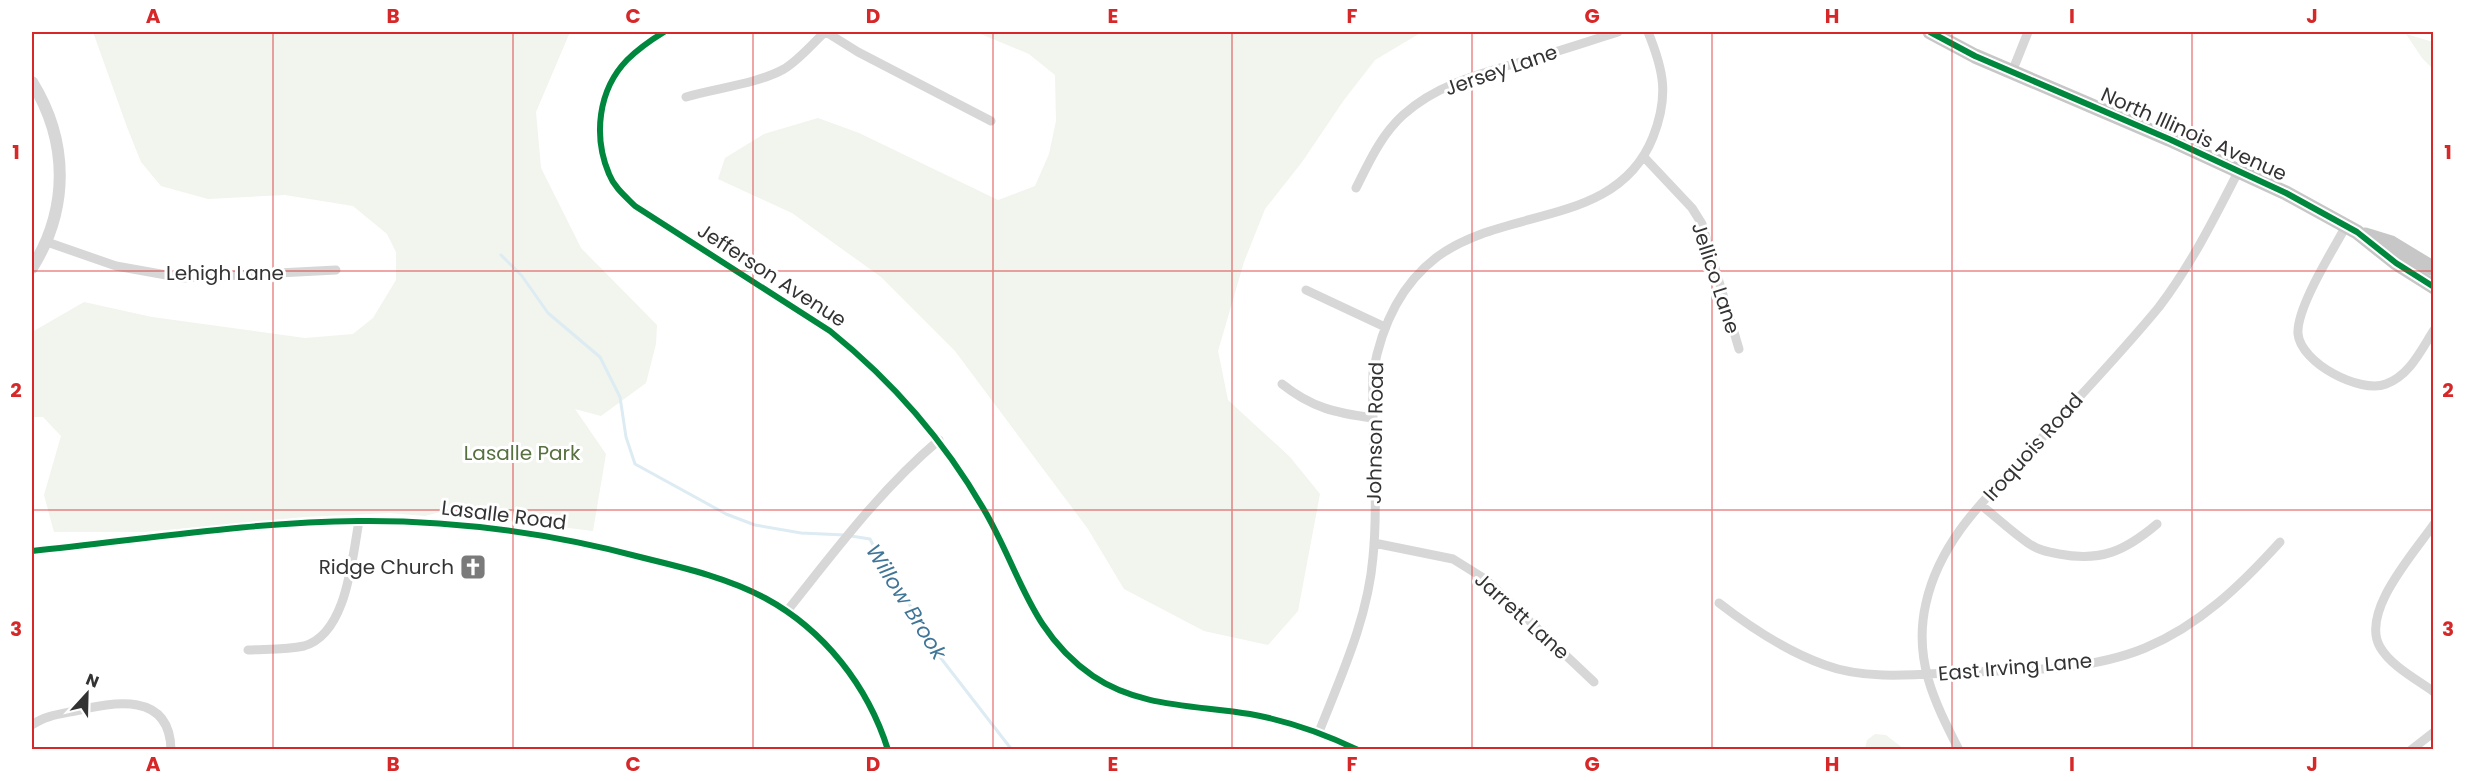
<svg xmlns="http://www.w3.org/2000/svg" width="2465" height="781" font-family="Poppins,sans-serif">
  <rect width="100%" height="100%" fill="#fff"/>
  <path fill="#f1f5ed" d="M93 32H570L536 112 541 168 581 248 657 325 656 344 646 383 601 416 575 409 606 454 593 531 440 512 425 516 390 513 304 517 145 532H54L44 495 61 436 43 417H32V332L84 302 152 317 305 338 353 334 373 318 396 280V252L387 234 353 206 285 195 208 199 161 186 141 162 127 127Z
    M976 32H1422L1375 60 1344 100 1302 162 1265 209 1244 262 1218 351 1228 400 1290 457 1320 494 1298 611 1268 645 1204 631 1124 589 1088 529 955 351 881 277 792 213 718 179 725 158 764 134 818 118 859 133 998 200 1035 186 1049 154 1056 121 1055 75 1029 54Z
    M2406 34 2433 42V69L2422 58Z
    M1875 734 1886 735 1904 749H1865L1867 740Z"/>
  <g fill="none" stroke-linecap="round" stroke-linejoin="round">
    <path stroke="#ddebf3" stroke-width="3" d="M501 255 522 276 548 313 600 357 620 397 626 437 635 464 726 514 755 525 801 533 845 535
      M851 536 870 539 887 573 906 598 933 648 1012 750"/>
    <path stroke="#d7d7d7" stroke-width="9" d="M664 32C651 40 638 49 627 60 598 90 593 136 609 174 614 187 625 196 635 206L830 331C892 381 943 439 983 508 1020 570 1029 632 1093 676 1140 708 1197 705 1250 714 1288 721 1323 733 1358 750
      M826 32 858 52 991 121
      M2012 72 2028 32
      M686 97C716 88 757 84 784 69 799 60 812 44 825 32
      M1643 156 1692 208 1702 224 1739 349
      M1356 188C1369 162 1381 135 1403 115 1438 83 1486 72 1531 59 1560 51 1589 41 1618 32
      M2346 226C2333 250 2296 308 2298 334 2301 363 2360 394 2386 384 2410 375 2421 350 2434 330
      M47 242 116 266 183 278 336 270
      M1306 290 1385 327
      M1282 384C1312 408 1336 413 1373 418
      M1981 505C1996 517 2012 532 2028 543 2038 550 2048 552 2059 554 2101 562 2125 551 2157 524
      M2434 524C2414 553 2360 612 2380 647 2391 666 2416 679 2434 692
      M1374 543 1453 559 1485 579 1594 682
      M32 551C140 540 249 522 358 521 455 520 550 533 644 558 685 568 728 578 765 598 824 630 868 686 888 750
      M1719 603C1750 627 1788 652 1825 665 1868 681 1921 674 1965 672 2025 670 2089 671 2145 648 2200 625 2241 585 2280 542
      M787 611C835 551 880 490 939 440
      M248 650C266 649 286 650 304 646 347 634 352 558 359 521
      M32 725C44 716 60 714 75 711 114 702 170 691 171 750
      M1319 732C1341 676 1368 618 1373 557 1379 496 1371 434 1373 373 1381 328 1400 285 1437 257 1505 206 1617 228 1653 137 1669 96 1664 71 1648 32
      M1959 750C1934 701 1913 659 1926 603 1940 540 1986 498 2029 452 2072 404 2118 357 2159 307 2191 265 2215 217 2239 170
      M2411 750 2434 732"/>
    <path stroke="#d7d7d7" stroke-width="12" d="M32 82C69 142 69 209 32 268"/>
    <path stroke="#c7c7c7" stroke-width="15" d="M1930 32 1975 56 2169 139 2286 193 2357 232 2396 263 2434 287
      M2365 235 2391 243 2434 269"/>
    <defs>
      <path id="cycleway" d="M664 32C651 40 638 49 627 60 598 90 593 136 609 174 614 187 625 196 635 206L830 331C892 381 943 439 983 508 1020 570 1029 632 1093 676 1140 708 1197 705 1250 714 1288 721 1323 733 1358 750
        M1930 32 1975 56 2169 139 2286 193 2357 232 2396 263 2434 287
        M32 551C140 540 249 522 358 521 455 520 550 533 644 558 685 568 728 578 765 598 824 630 868 686 888 750"/>
    </defs>
    <use href="#cycleway" stroke="#fff" stroke-width="10"/>
    <use href="#cycleway" stroke="#00873e" stroke-width="6"/>
  </g>
  <path fill="none" stroke="#d62828" stroke-width="1.5" stroke-opacity="0.55" d="M273 32V750M513 32V750M753 32V750M993 32V750M1232 32V750M1472 32V750M1712 32V750M1952 32V750M2192 32V750M32 271H2434M32 510H2434"/>
  <defs>
    <symbol id="church-square" viewBox="-11 -11 22 22"><rect x="-9" y="-9" width="18" height="18" rx="4" fill="#7a7a7a" stroke="#fff"/><path d="M-1.2-6h2.4v3.5h3.3v2.4h-3.3V6h-2.4V-.1h-3.3v-2.4h3.3Z" fill="#fff"/></symbol>
  </defs>
  <g fill-rule="evenodd">
    <use href="#church-square" x="458" y="552" width="30" height="30"/>
  </g>
  <g text-anchor="middle" stroke-width="6" stroke-linejoin="round" paint-order="stroke">
    <g font-size="20" fill="#333" stroke="#fff">
      <text transform="translate(1501 70) rotate(-19)" y="7">Jersey Lane</text>
      <text transform="translate(2194 134) rotate(24)" y="7">North Illinois Avenue</text>
      <text x="225" y="280">Lehigh Lane</text>
      <text transform="translate(772 275) rotate(33)" y="7">Jefferson Avenue</text>
      <text transform="translate(1716 278) rotate(72)" y="7">Jellico Lane</text>
      <text transform="translate(1375 433) rotate(-89)" y="7">Johnson Road</text>
      <text transform="translate(2033 447) rotate(-48)" y="7">Iroquois Road</text>
      <text transform="translate(504 515) rotate(7)" y="7">Lasalle Road</text>
      <text transform="translate(1522 616) rotate(42)" y="7">Jarrett Lane</text>
      <text transform="translate(2015 667) rotate(-5)" y="7">East Irving Lane</text>
    </g>
    <g font-size="20" fill="#56703f" stroke="#fff">
      <text x="522" y="460">Lasalle Park</text>
    </g>
    <g font-size="20" fill="#333" stroke="#fff" text-anchor="end">
      <text x="454" y="574">Ridge Church</text>
    </g>
    <g font-size="21" font-style="italic" fill="#3f7597" stroke="#fff">
      <text transform="translate(906 602) rotate(58)" y="7">Willow Brook</text>
    </g>
  </g>
  <rect width="2465" height="781" fill="none" stroke="#ffffff" stroke-width="66"/>
  <g transform="translate(87 694) rotate(22)" stroke="#ffffff" stroke-width="4.5" paint-order="stroke">
  <path d="M0-4.5L10 22L0 15L-10 22Z" fill="#333333"/>
  <text y="-9" font-size="16" font-weight="bold" text-anchor="middle" fill="#333333">N</text>
  </g>
  <rect x="33" y="33" width="2399" height="715" fill="none" stroke="#d62828" stroke-width="2"/>
  <g font-size="20" text-anchor="middle" font-weight="bold" fill="#d62828">
    <text x="153" y="23">A</text>
    <text x="393" y="23">B</text>
    <text x="633" y="23">C</text>
    <text x="873" y="23">D</text>
    <text x="1113" y="23">E</text>
    <text x="1352" y="23">F</text>
    <text x="1592" y="23">G</text>
    <text x="1832" y="23">H</text>
    <text x="2072" y="23">I</text>
    <text x="2312" y="23">J</text>
    <text x="16" y="159">1</text>
    <text x="2448" y="159">1</text>
    <text x="16" y="397">2</text>
    <text x="2448" y="397">2</text>
    <text x="16" y="636">3</text>
    <text x="2448" y="636">3</text>
    <text x="153" y="771">A</text>
    <text x="393" y="771">B</text>
    <text x="633" y="771">C</text>
    <text x="873" y="771">D</text>
    <text x="1113" y="771">E</text>
    <text x="1352" y="771">F</text>
    <text x="1592" y="771">G</text>
    <text x="1832" y="771">H</text>
    <text x="2072" y="771">I</text>
    <text x="2312" y="771">J</text>
  </g>
</svg>
